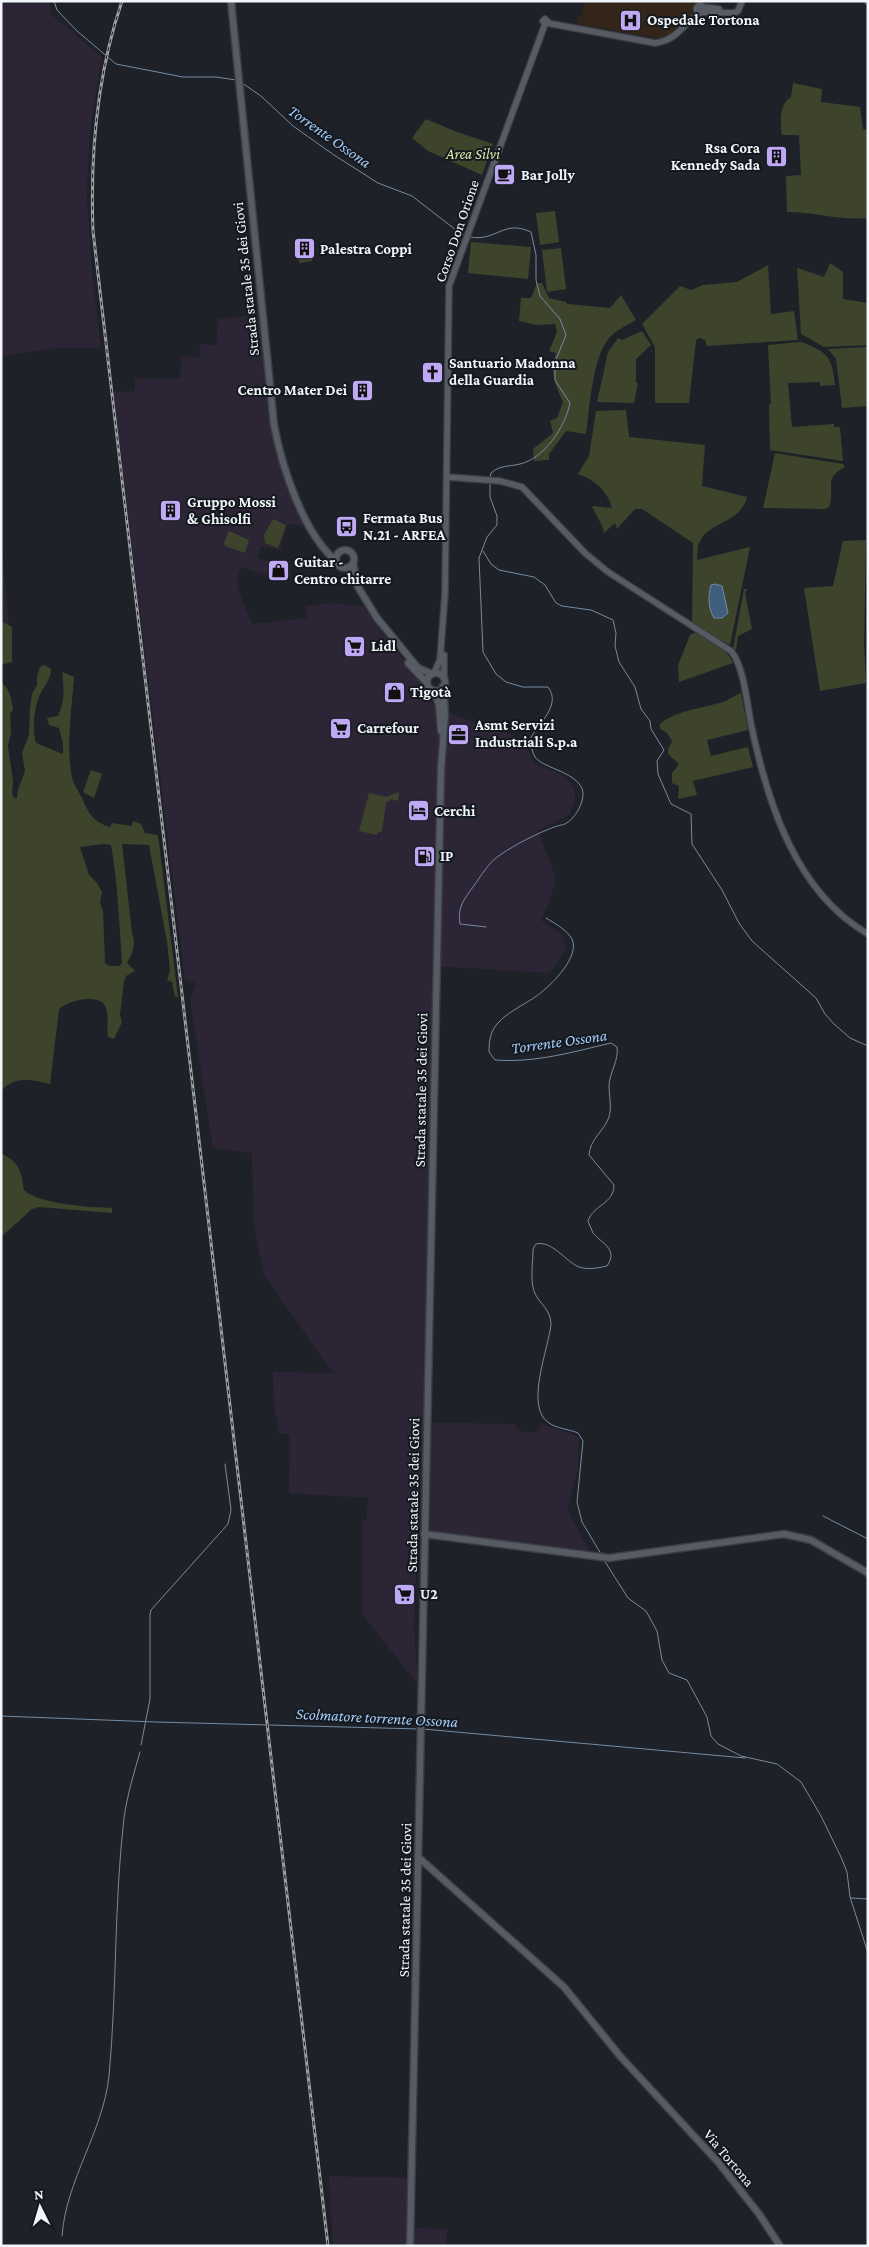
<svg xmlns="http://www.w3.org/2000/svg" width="869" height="2247" font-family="'Crimson Pro',serif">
  <rect width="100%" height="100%" fill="#1e2128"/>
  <path fill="#2b2535" d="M1 1H48L52 15 102 57 90 131 87 194 92 272 101 348H57L1 356Z
    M262 314 274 425 284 468 311 527 288 524 280 550 261 546 257 558 279 565 290 564 291 576 276 578 241 567 238 577V590L252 624 307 618 305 606 331 603 364 606 425 689 433 704 464 719 524 739 534 764 552 770 567 779 574 788 575 801 570 814 538 831 556 878 549 903 541 920 562 934 566 947 556 965 549 973 433 966 424 1422 515 1424 516 1430 528 1432H538L541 1424 579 1437 578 1467 568 1508 573 1521 591 1553 418 1529 414 1626 418 1685 363 1615V1520H366L368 1498 289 1493 290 1434H279L274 1404 273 1372 333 1373 264 1275 253 1221 252 1153 213 1148 190 1001 196 983 185 980 113 392 135 391V379L180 378 181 356 199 357 200 344 216 345 218 319Z
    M1 535 9 625 1 621Z
    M329 2176 408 2178V2228L447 2229 446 2245 473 2246H333Z"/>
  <path fill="#332519" d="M585 1H695L692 13 678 30 663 39 577 24V17H581Z"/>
  <path fill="#3e442c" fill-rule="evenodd" d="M793 83 822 89 821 102 860 107 863 129 868 130V218C840 221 815 212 787 212L786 176 801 175 799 135H782C780 123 779 104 791 97Z
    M426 119 457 132 493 144 482 175 428 151 412 138Z
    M555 211 559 242 540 245 536 213Z
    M310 240 312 261 299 263 297 241Z
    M471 242 531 247 528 279 468 273Z
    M561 248 566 289 547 292 542 250Z
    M830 263 843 272V299L868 303V345L824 347 801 334 797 268 824 277Z
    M768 265 771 314 794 311 798 340 707 346 705 340 700 338 696 340 689 403H655V347L642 324 680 286 691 290 703 285 737 282Z
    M537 283H542L549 298 566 302 567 304 610 308 621 295 636 320C627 325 618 329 610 337 592 357 590 407 586 434L566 431 549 454V460L534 461 533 449 553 433 550 421 557 418 563 402C554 382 550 374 556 353L549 351 557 332 555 324 537 325 519 321 521 298H531Z
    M642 331 651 345 636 359V383H638L634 403 597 402 608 352 618 338 622 340Z
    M801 342C828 352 832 357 835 385L820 386V382L788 383 792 427 834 424V427H840L843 461 770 450 769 405 771 404 768 345Z
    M868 347V406L842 408 836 359 828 349Z
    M626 410 629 437 705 445 702 486 747 497C741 521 718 520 703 536L698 545 697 560 750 547 730 645 692 624 693 543 642 509H635L617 529 615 523 604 533C603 524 595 515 592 506L612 508C607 490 595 480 578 474L589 456 596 411Z
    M775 453 843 464 845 467C822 479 836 488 829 507L825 509 763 508Z
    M273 519 286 525 278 548 265 543 264 535Z
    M229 531 249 540 245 553 225 546 224 543Z
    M866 540 864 644 866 683 820 691 804 588 833 586 843 541Z
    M744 589H747L745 593 752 629 738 636 736 650 733 649Z
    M1 621 12 627V662L1 665Z
    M694 633C709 634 727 650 733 663L679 682 678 665 690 635Z
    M45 665 51 669C51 681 42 688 38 699 34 711 32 731 36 743L63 754V743L59 728 49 725 47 718 58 716C65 701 64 689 62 672L74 677C72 707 65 753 73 781 75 787 79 792 82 798 89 814 93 822 110 827L112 823 132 826 133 821 141 824 145 833 158 835 178 997H175L172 982 167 980 170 971 167 942 149 845 122 844 132 933C136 943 133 954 127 963L135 971 126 976 124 981 120 1015 122 1022 114 1039 108 1037C106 1028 110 1016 105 1006 98 993 68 1001 59 1009L50 1084C32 1080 15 1075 1 1091V682C11 690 11 698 13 710L10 714 11 733 8 746 13 781 12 793 14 798H17L18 790 25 771 22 753 29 735 30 708 32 694 37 685V676L40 667ZM103 844 111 845C118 885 119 922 122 963L119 966H109L105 963 103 911 100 903 102 892 97 883 89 875 80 847Z
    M741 693 748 730 707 740 711 756 748 747 753 767 693 781 697 795 678 799 679 786 672 783V773L678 766V763L668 754V749L672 741 667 733 660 729V724C676 710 704 708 723 702 729 700 735 695 741 693Z
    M91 770 102 774 94 798 83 792Z
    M399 792 398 801 390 799 389 802H386L382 832H378L377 835 359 831 369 793 386 797Z
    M1 1153C20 1163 21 1171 24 1190 40 1205 91 1207 112 1208V1213L39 1207 32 1209 1 1237Z"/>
  <path fill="#3f5d7c" stroke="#758ba2" d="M715 584 722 586 728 613 722 618H714C708 608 708 596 711 585Z"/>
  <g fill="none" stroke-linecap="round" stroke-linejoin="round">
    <path stroke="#758ba2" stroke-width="1" d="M54 1 57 10 77 31 116 64 183 77H216L236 80
      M242 83 261 96 293 126 334 155 378 183 412 196 456 230 466 236
      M470 237C497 242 503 219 531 232L536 255V280L540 296 560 319 566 335 555 362V380L570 403C565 427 545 458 520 464 508 467 500 465 491 473L490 477
      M483 551 491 564 499 570 534 577 545 585 556 603 562 606 591 610 613 620 616 633 615 646 619 662 635 687 641 709 650 721 651 729 664 750 657 761 658 774 671 804 691 814 692 844 722 890 739 923 752 941 816 998 825 1014 834 1024 850 1038 868 1046
      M546 918C554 923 564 928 570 936 583 952 556 980 544 990 530 1003 510 1009 497 1024 490 1032 489 1042 489 1052L495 1060C535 1063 573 1052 611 1043L617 1047C619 1060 610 1072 609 1085 609 1095 612 1107 609 1117 604 1131 590 1139 589 1155L614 1185C614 1204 593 1205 588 1221 590 1225 591 1229 593 1233 601 1243 619 1249 607 1266 598 1268 588 1270 579 1267 565 1261 552 1240 536 1244L533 1249C533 1262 530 1279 534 1291 538 1303 551 1309 551 1324 549 1348 524 1407 549 1423 558 1429 569 1429 578 1433L583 1441 577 1502 582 1522 601 1554
      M486 927 460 924C457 908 464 899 473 887 481 876 488 863 500 855 516 844 536 834 554 827 557 826 562 825 565 824 575 819 584 803 583 792 579 772 544 769 535 757 532 752 531 744 530 739 538 724 562 705 548 687H523L506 682 496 674 483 652 479 558 487 537 497 525V516L490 497V484
      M823 1516 868 1539
      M604 1560 628 1598 646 1611 657 1631 662 1660 669 1673 687 1680 707 1717 711 1736 718 1744 741 1756 777 1764 801 1782 821 1816 841 1857 847 1872 850 1897 868 1953
      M1 1716 156 1722 419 1729
      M423 1729 745 1758
      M141 1745 150 1699V1615L151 1610 228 1524 231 1510 225 1464
      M851 1898 868 1899
      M62 2236C66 2180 103 2132 109 2076 117 1990 114 1904 124 1818 127 1796 134 1773 140 1752"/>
    <defs>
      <path id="tertiary" d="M867 1H868
        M696.5 9a3.5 3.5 0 1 1 7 0a3.5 3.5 0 1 1-7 0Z
        M703 7 719 9
        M702 12 734 13 738 11 742 1
        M547 23 655 43C678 40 682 24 700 13
        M447 477 500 481 522 487 585 553 608 572 731 651C744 666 747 704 751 724 767 801 795 892 868 934
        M434 673 440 660 445 593 449 286 545 24 548 22 545 19 543 21 545 24
        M444 678V655"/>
      <path id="secondary" d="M231 1 274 425C282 467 303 533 336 561
        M336 559a9 9 0 1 1 18 0a9 9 0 1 1-18 0Z
        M353 563 358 587 377 618 418 668 432 674
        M408 663 427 683
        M427 682a9 9 0 1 1 18 0a9 9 0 1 1-18 0Z
        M433 690 439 704 441 731
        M424 1534 609 1558 784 1534 811 1540 868 1573
        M418 1857 564 1987 620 2056 718 2162 759 2214 780 2246
        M410 2246 441 769 445 714 443 686"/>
    </defs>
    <use href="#tertiary" stroke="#3b3e44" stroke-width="8"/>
    <use href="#secondary" stroke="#3b3e44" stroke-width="9"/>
    <use href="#tertiary" stroke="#575b64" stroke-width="5.5"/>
    <use href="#secondary" stroke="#575b64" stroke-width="6"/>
    <defs>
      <path id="rail" d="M122 1C97 75 90 153 93 231L328 2246"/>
    </defs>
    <use href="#rail" stroke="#9c9fa4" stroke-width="3"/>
    <use href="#rail" stroke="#14181f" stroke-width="1" stroke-dasharray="4" stroke-linecap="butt"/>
  </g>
  <defs>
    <symbol id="hospital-square" viewBox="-11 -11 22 22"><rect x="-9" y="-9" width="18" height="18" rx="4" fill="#bfa8f4" stroke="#14181f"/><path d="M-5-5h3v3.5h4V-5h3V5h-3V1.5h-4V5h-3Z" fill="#111"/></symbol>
    <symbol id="building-square" viewBox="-11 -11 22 22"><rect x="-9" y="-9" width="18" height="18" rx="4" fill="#bfa8f4" stroke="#14181f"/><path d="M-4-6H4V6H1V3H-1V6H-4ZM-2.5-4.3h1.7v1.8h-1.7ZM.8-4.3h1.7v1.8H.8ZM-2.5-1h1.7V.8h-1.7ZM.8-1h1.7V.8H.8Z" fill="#111"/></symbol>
    <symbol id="cafe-square" viewBox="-11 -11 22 22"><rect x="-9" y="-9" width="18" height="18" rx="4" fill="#bfa8f4" stroke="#14181f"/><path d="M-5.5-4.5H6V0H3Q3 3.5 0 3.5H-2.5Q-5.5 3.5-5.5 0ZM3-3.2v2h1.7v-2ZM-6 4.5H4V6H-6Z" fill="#111"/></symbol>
    <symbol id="church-square" viewBox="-11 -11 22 22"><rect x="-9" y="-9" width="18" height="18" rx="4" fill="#bfa8f4" stroke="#14181f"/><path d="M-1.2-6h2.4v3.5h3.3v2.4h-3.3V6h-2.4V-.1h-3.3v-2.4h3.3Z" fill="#111"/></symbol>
    <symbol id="bus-square" viewBox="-11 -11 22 22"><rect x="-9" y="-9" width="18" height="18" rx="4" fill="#bfa8f4" stroke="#14181f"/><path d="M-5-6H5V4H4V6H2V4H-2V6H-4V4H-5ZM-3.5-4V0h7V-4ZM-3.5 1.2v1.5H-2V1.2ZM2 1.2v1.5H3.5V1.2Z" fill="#111"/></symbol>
    <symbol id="shop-square" viewBox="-11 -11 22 22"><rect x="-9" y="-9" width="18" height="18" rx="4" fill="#bfa8f4" stroke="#14181f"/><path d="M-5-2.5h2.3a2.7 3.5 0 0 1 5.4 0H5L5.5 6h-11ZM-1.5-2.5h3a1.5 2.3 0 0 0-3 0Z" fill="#111"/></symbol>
    <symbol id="supermarket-square" viewBox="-11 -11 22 22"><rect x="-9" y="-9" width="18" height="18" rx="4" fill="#bfa8f4" stroke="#14181f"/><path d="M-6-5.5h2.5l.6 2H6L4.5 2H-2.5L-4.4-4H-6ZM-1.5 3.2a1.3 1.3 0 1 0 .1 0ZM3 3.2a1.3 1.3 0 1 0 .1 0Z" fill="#111"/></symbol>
    <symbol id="office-square" viewBox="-11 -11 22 22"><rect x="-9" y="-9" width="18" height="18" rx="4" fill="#bfa8f4" stroke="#14181f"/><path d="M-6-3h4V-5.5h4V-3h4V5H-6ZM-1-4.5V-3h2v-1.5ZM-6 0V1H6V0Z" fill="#111"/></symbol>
    <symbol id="hotel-square" viewBox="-11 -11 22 22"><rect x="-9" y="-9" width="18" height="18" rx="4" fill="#bfa8f4" stroke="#14181f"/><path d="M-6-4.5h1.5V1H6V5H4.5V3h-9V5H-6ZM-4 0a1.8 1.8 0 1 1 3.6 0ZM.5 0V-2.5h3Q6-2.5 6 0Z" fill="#111"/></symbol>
    <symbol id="fuel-square" viewBox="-11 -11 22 22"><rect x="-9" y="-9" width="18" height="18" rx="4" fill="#bfa8f4" stroke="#14181f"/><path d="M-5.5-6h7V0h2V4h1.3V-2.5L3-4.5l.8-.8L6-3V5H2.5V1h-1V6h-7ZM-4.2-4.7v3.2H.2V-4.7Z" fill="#111"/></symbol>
  </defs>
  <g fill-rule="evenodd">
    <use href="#hospital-square" x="618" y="8" width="25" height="25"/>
    <use href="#building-square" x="764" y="144" width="25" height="25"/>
    <use href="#cafe-square" x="492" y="162" width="25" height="25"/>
    <use href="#building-square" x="292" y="236" width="25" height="25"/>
    <use href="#church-square" x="420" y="360" width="25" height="25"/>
    <use href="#building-square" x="350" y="378" width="25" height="25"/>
    <use href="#building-square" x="158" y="498" width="25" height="25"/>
    <use href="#bus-square" x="334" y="514" width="25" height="25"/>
    <use href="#shop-square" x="266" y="558" width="25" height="25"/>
    <use href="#supermarket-square" x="342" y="634" width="25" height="25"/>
    <use href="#shop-square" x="382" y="680" width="25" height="25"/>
    <use href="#supermarket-square" x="328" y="716" width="25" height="25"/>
    <use href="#office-square" x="446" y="722" width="25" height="25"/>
    <use href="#hotel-square" x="406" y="798" width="25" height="25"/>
    <use href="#fuel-square" x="412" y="844" width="25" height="25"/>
    <use href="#supermarket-square" x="392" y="1582" width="25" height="25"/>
  </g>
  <g text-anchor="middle" stroke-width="4" stroke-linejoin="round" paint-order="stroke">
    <g font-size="15" font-weight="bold" fill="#f2f5fa" stroke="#14181f" text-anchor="start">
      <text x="647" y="25">Ospedale Tortona</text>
      <text x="760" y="153" text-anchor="end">Rsa Cora<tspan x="760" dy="17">Kennedy Sada</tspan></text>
      <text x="521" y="180">Bar Jolly</text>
      <text x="320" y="254">Palestra Coppi</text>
      <text x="449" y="368">Santuario Madonna<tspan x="449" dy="17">della Guardia</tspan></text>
      <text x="347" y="395" text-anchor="end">Centro Mater Dei</text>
      <text x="187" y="507">Gruppo Mossi<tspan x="187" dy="17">&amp; Ghisolfi</tspan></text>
      <text x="363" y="523">Fermata Bus<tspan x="363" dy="17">N.21 - ARFEA</tspan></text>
      <text x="294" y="567">Guitar -<tspan x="294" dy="17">Centro chitarre</tspan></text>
      <text x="371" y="651">Lidl</text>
      <text x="410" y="697">Tigotà</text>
      <text x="475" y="730">Asmt Servizi<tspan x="475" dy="17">Industriali S.p.a</tspan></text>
      <text x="357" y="733">Carrefour</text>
      <text x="434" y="816">Cerchi</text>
      <text x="440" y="861">IP</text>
      <text x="420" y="1599">U2</text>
    </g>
    <g font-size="15" font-style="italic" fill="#d7e9a4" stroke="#14181f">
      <text x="473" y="159">Area Silvi</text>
    </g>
    <g font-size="15" fill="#f2f5fa" stroke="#14181f">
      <text transform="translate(457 231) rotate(-71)" y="5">Corso Don Orione</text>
      <text transform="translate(246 279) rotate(-96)" y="5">Strada statale 35 dei Giovi</text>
      <text transform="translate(421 1090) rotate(-89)" y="5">Strada statale 35 dei Giovi</text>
      <text transform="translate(413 1495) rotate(-89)" y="5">Strada statale 35 dei Giovi</text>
      <text transform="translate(405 1900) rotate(-89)" y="5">Strada statale 35 dei Giovi</text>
      <text transform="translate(729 2158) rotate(50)" y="5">Via Tortona</text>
    </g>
    <g font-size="16" font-style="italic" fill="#a3cbf5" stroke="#14181f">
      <text transform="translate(330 136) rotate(35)" y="6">Torrente Ossona</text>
      <text transform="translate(559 1041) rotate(-8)" y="6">Torrente Ossona</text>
      <text transform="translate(377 1717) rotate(3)" y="6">Scolmatore torrente Ossona</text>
    </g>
  </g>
  <rect width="869" height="2247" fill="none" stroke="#f2f5fa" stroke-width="5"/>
  <g transform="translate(40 2207) rotate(355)" stroke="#14181f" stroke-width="4" paint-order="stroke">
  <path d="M0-4L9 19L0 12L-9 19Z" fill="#f2f5fa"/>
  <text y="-8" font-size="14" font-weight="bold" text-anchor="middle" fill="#f2f5fa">N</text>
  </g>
</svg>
